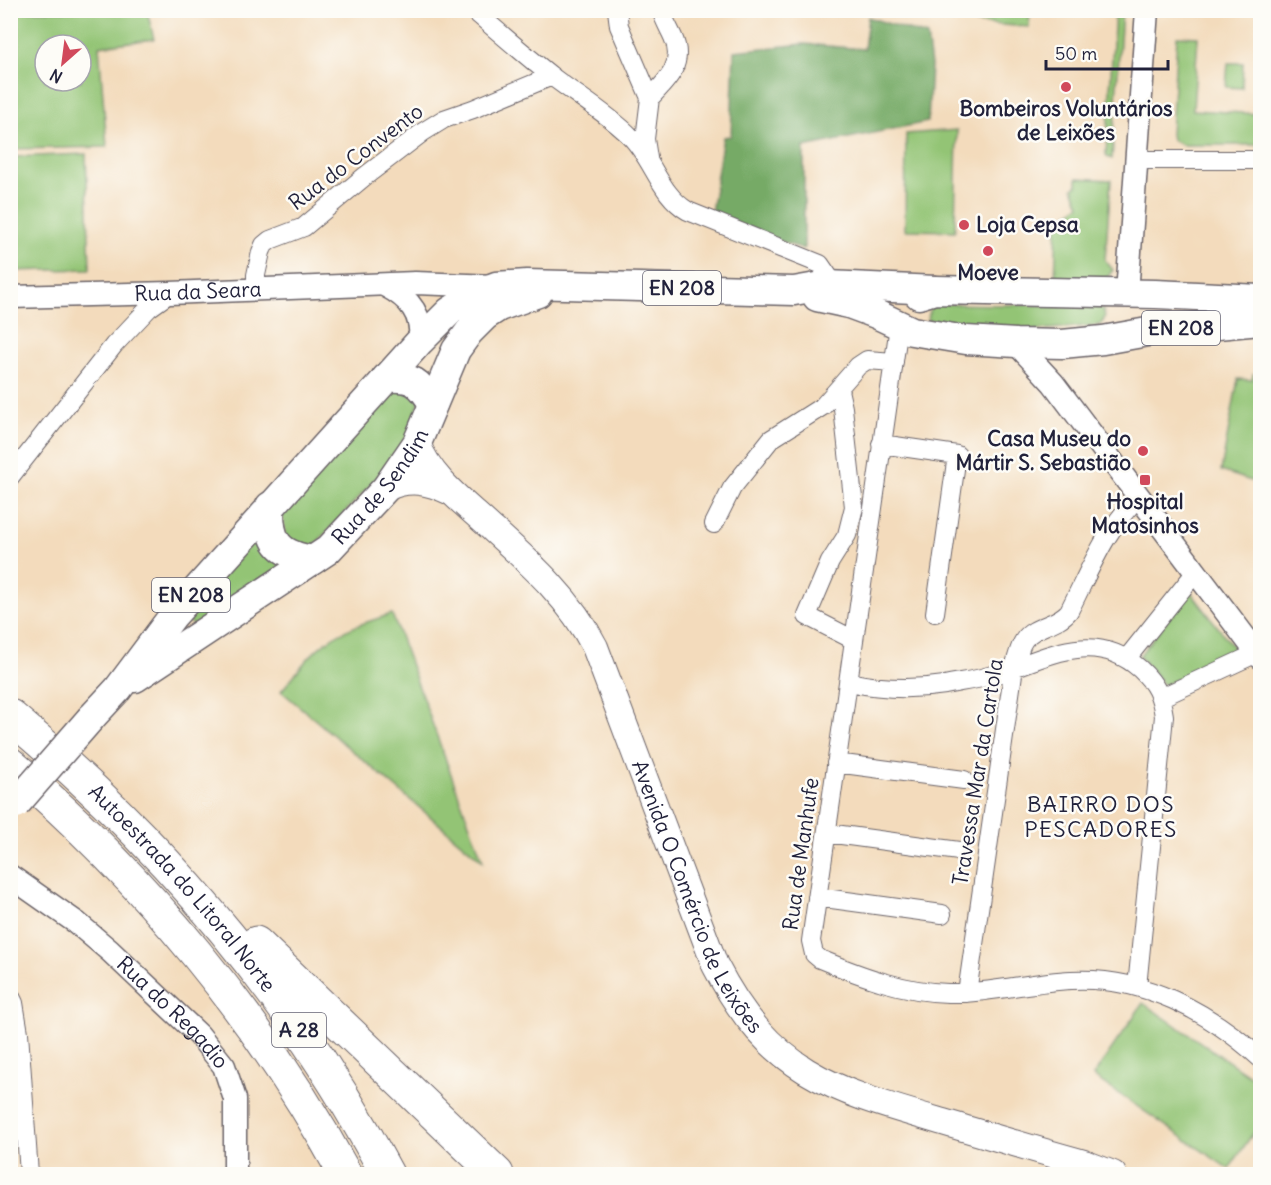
<svg xmlns="http://www.w3.org/2000/svg" width="1271" height="1185" font-family="Delius,sans-serif">
  <rect width="100%" height="100%" fill="#fdfcf7"/>
  <filter id="ink" filterUnits="userSpaceOnUse"><feTurbulence type="fractalNoise" baseFrequency=".0167" numOctaves="2"/><feDisplacementMap in="SourceGraphic" scale="12" xChannelSelector="R" yChannelSelector="G"/><feConvolveMatrix kernelMatrix="1 2 1 2 8 2 1 2 1" color-interpolation-filters="sRGB"/></filter>
  <filter id="wash" filterUnits="userSpaceOnUse"><feTurbulence type="fractalNoise" baseFrequency=".008" numOctaves="4" result="noise"/><feDisplacementMap in="SourceGraphic" scale="24" xChannelSelector="R" yChannelSelector="G"/><feGaussianBlur stdDeviation="1.35" result="paint"/><feColorMatrix in="noise" values="0 0 0 0 0 0 0 0 0 0 0 0 0 0 0 0 0 1.4 0 .05"/><feComposite in="paint" operator="in"/></filter>
  <g filter="url(#wash)">
    <rect width="100%" height="100%" fill="#f3dbbc"/>
    <path fill="#93c474" stroke="#5a7358" stroke-width="1.5" fill-rule="evenodd" d="M10 11H147L154 39 99 46 107 147 11 149ZM45 45H81V81H45Z
      M932 11H1030L1029 27 976 23V14Z
      M1115 11H1122L1112 159 1107 157 1106 154Z
      M1177 36 1198 37 1193 110 1260 114V145H1182L1172 140 1171 134Z
      M1228 63H1243L1242 88 1226 87Z
      M957 130 955 231 905 230 906 134Z
      M86 154 90 269 11 271V157Z
      M1077 178 1111 180 1105 260 1113 270 1106 279 1055 283 1057 221 1080 205 1073 188 1077 185Z
      M937 304 1097 306 1103 309C1106 316 1105 320 1100 325L1025 331 991 330 928 320 930 307Z
      M1253 374 1260 375V484L1221 471 1238 379 1252 380Z
      M395 386 420 400 406 446 312 548 286 539 282 511Z
      M262 526 292 561 194 626 183 615Z
      M1190 591 1238 653 1164 685 1139 656Z
      M392 614 483 861 281 691C295 675 308 655 326 642 345 628 370 621 392 614Z
      M1143 1003 1260 1083V1123L1229 1169 1093 1076Z"/>
    <path fill="#76aa66" stroke="#4c6650" stroke-width="1.5" d="M868 17 927 36 931 65 928 122 804 147V249L710 219 723 137 731 136 734 51 804 44 864 49Z"/>
  </g>
  <g filter="url(#ink)">
    <g fill="none" stroke-linecap="round" stroke-linejoin="round">
      <defs>
        <path id="minor" d="M473 10C500 33 526 56 554 78 579 97 608 114 630 136 653 159 660 195 688 211L820 264 829 277 828 285
          M617 10 619 26 650 98 645 139 648 158
          M650 98C668 80 685 63 673 37 669 28 664 20 661 10
          M1137 160H1260
          M256 290V275L261 252 264 245 270 240 304 227 364 177 423 132 444 119 473 109 552 76
          M899 326 811 941 814 954 820 959C861 976 904 992 948 993 990 994 1029 982 1071 980 1143 976 1208 1011 1260 1058
          M839 390 843 408 854 507 847 535 830 562 807 616 854 640
          M881 444 957 455 935 613
          M10 477 114 345 149 308 170 293
          M714 524 732 488 771 439 823 406 858 366 867 360 894 362
          M1127 658 1195 573
          M849 682C881 689 913 690 945 685 959 682 975 680 989 676 1041 661 1091 626 1140 669 1156 684 1161 695 1164 716L1137 987
          M1162 697 1257 653
          M836 763 964 780
          M827 833 959 851
          M817 897 942 914
          M967 993 1014 667C1017 659 1019 647 1024 640 1034 625 1057 626 1069 611 1089 572 1106 527 1139 497
          M10 995 14 1003 19 1033 29 1174"/>
        <g id="tertiary">
          <path d="M386 286C409 298 423 314 420 341"/>
          <path d="M1127 294 1147 10"/>
          <path id="s1" d="M10 297 170 293 415 283 495 286"/>
          <path d="M1016 343 1053 383 1260 657"/>
          <path id="s2" d="M10 876 77 923 110 951 199 1035 224 1066 235 1099V1174"/>
        </g>
        <g id="secondary">
          <path id="s3" d="M417 443C430 478 462 501 489 526 530 563 570 598 595 647L715 965C771 1074 833 1090 943 1122 990 1136 1036 1150 1084 1163L1113 1174"/>
          <path d="M386 488C409 477 428 481 451 492"/>
        </g>
        <g id="primary">
          <path d="M919 295 935 290 1155 294 1260 299"/>
          <path d="M817 297 849 304 876 314 912 331 966 340 1016 343 1062 344 1103 340 1153 331 1260 321"/>
          <path d="M386 378C412 376 420 382 433 404"/>
          <path d="M270 506C269 541 277 554 313 560"/>
          <path id="s4" d="M135 678 328 550 386 488 417 443 456 350 469 332 485 316 499 307 538 293"/>
          <path d="M91 718 118 689 172 617 420 341 450 311 480 292 496 286 527 284 794 291 828 285 935 290"/>
        </g>
        <g id="motorway">
          <path id="s5" d="M10 716C165 845 293 996 387 1174"/>
          <path d="M10 764C145 879 261 1019 345 1174"/>
          <path d="M256 943 497 1174"/>
        </g>
      </defs>
      <use href="#minor" stroke="#6b6368" stroke-width="20"/>
      <use href="#tertiary" stroke="#6b6368" stroke-width="25"/>
      <use href="#secondary" stroke="#6b6368" stroke-width="28"/>
      <use href="#primary" stroke="#6b6368" stroke-width="31"/>
      <use href="#motorway" stroke="#6b6368" stroke-width="35"/>
      <use href="#minor" stroke="#fff" stroke-width="18"/>
      <use href="#tertiary" stroke="#fff" stroke-width="22"/>
      <use href="#secondary" stroke="#fff" stroke-width="26"/>
      <use href="#primary" stroke="#fff" stroke-width="28"/>
      <use href="#motorway" stroke="#fff" stroke-width="33"/>
      <defs>
        <path id="primary-bridge" d="M16 804 91 718"/>
      </defs>
      <use href="#primary-bridge" stroke="#6b6368" stroke-width="31" stroke-linecap="butt"/>
      <use href="#primary-bridge" stroke="#fff" stroke-width="28"/>
    </g>
  </g>
  <g fill="#d1495b" stroke="#fdfcf7" stroke-width="2">
    <circle cx="1066" cy="87" r="6"/>
    <circle cx="964" cy="225" r="6"/>
    <circle cx="988" cy="251" r="6"/>
    <circle cx="1143" cy="451" r="6"/>
    <rect x="1139" y="474" width="12" height="12" rx="3"/>
  </g>
  <g text-anchor="middle" stroke-width="5" stroke-linejoin="round" paint-order="stroke">
    <g fill="#fdfcf7" stroke="#646373" stroke-width="1.5">
      <rect x="643" y="271" width="78" height="34" rx="4.5"/>
      <rect x="1142" y="311" width="78" height="34" rx="4.5"/>
      <rect x="152" y="578" width="78" height="34" rx="4.5"/>
      <rect x="272" y="1013" width="54" height="34" rx="4.5"/>
    </g>
    <g font-size="20" font-weight="bold" fill="#22223b">
      <text x="682" y="295">EN 208</text>
      <text x="1181" y="335">EN 208</text>
      <text x="191" y="602">EN 208</text>
      <text x="299" y="1037">A 28</text>
    </g>
    <g font-size="21" font-weight="bold" fill="#22223b" stroke="#fdfcf7">
      <text x="1066" y="116">Bombeiros Voluntários<tspan x="1066" dy="24">de Leixões</tspan></text>
      <text x="976" y="232" text-anchor="start">Loja Cepsa</text>
      <text x="988" y="280">Moeve</text>
      <text x="1131" y="446" text-anchor="end">Casa Museu do<tspan x="1131" dy="24">Mártir S. Sebastião</tspan></text>
      <text x="1145" y="509">Hospital<tspan x="1145" dy="24">Matosinhos</tspan></text>
    </g>
    <g font-size="21" fill="#22223b" stroke="#fdfcf7">
      <text transform="translate(356 157) rotate(-37)" y="7">Rua do Convento</text>
      <text dy="7" stroke="none"><textPath href="#s1" startOffset="188">Rua da Seara</textPath></text>
      <text dy="7" stroke="none"><textPath href="#s4" startOffset="314">Rua de Sendim</textPath></text>
      <text transform="translate(978 772) rotate(-81)" y="7">Travessa Mar da Cartola</text>
      <text transform="translate(801 854) rotate(-82)" y="7">Rua de Manhufe</text>
      <text dy="7" stroke="none"><textPath href="#s5" startOffset="244">Autoestrada do Litoral Norte</textPath></text>
      <text dy="7" stroke="none"><textPath href="#s3" startOffset="543">Avenida O Comércio de Leixões</textPath></text>
      <text dy="7" stroke="none"><textPath href="#s2" startOffset="213">Rua do Regadio</textPath></text>
    </g>
    <g font-size="22" letter-spacing="1.5" fill="#22223b" stroke="#fdfcf7">
      <text x="1101" y="812">BAIRRO DOS<tspan x="1101" dy="25">PESCADORES</tspan></text>
    </g>
  </g>
  <rect width="1271" height="1185" fill="none" stroke="#fdfcf7" stroke-width="36"/>
  <g transform="translate(63 63) rotate(208)"><circle r="28" fill="#fdfcf7" stroke="#a5a5ac" stroke-width="1.5"/>
  <path d="M0-4.5L10 22L0 15L-10 22Z" fill="#d1495b"/>
  <text y="-9" font-size="16" font-weight="bold" text-anchor="middle" fill="#22223b">N</text>
  </g>
  <path d="M1046 60v9h122v-9" fill="none" stroke="#22223b" stroke-width="3"/>
  <text x="1055" y="60" font-size="18" fill="#22223b" stroke="#fdfcf7" stroke-width="4.5" paint-order="stroke">50 m</text>
</svg>
